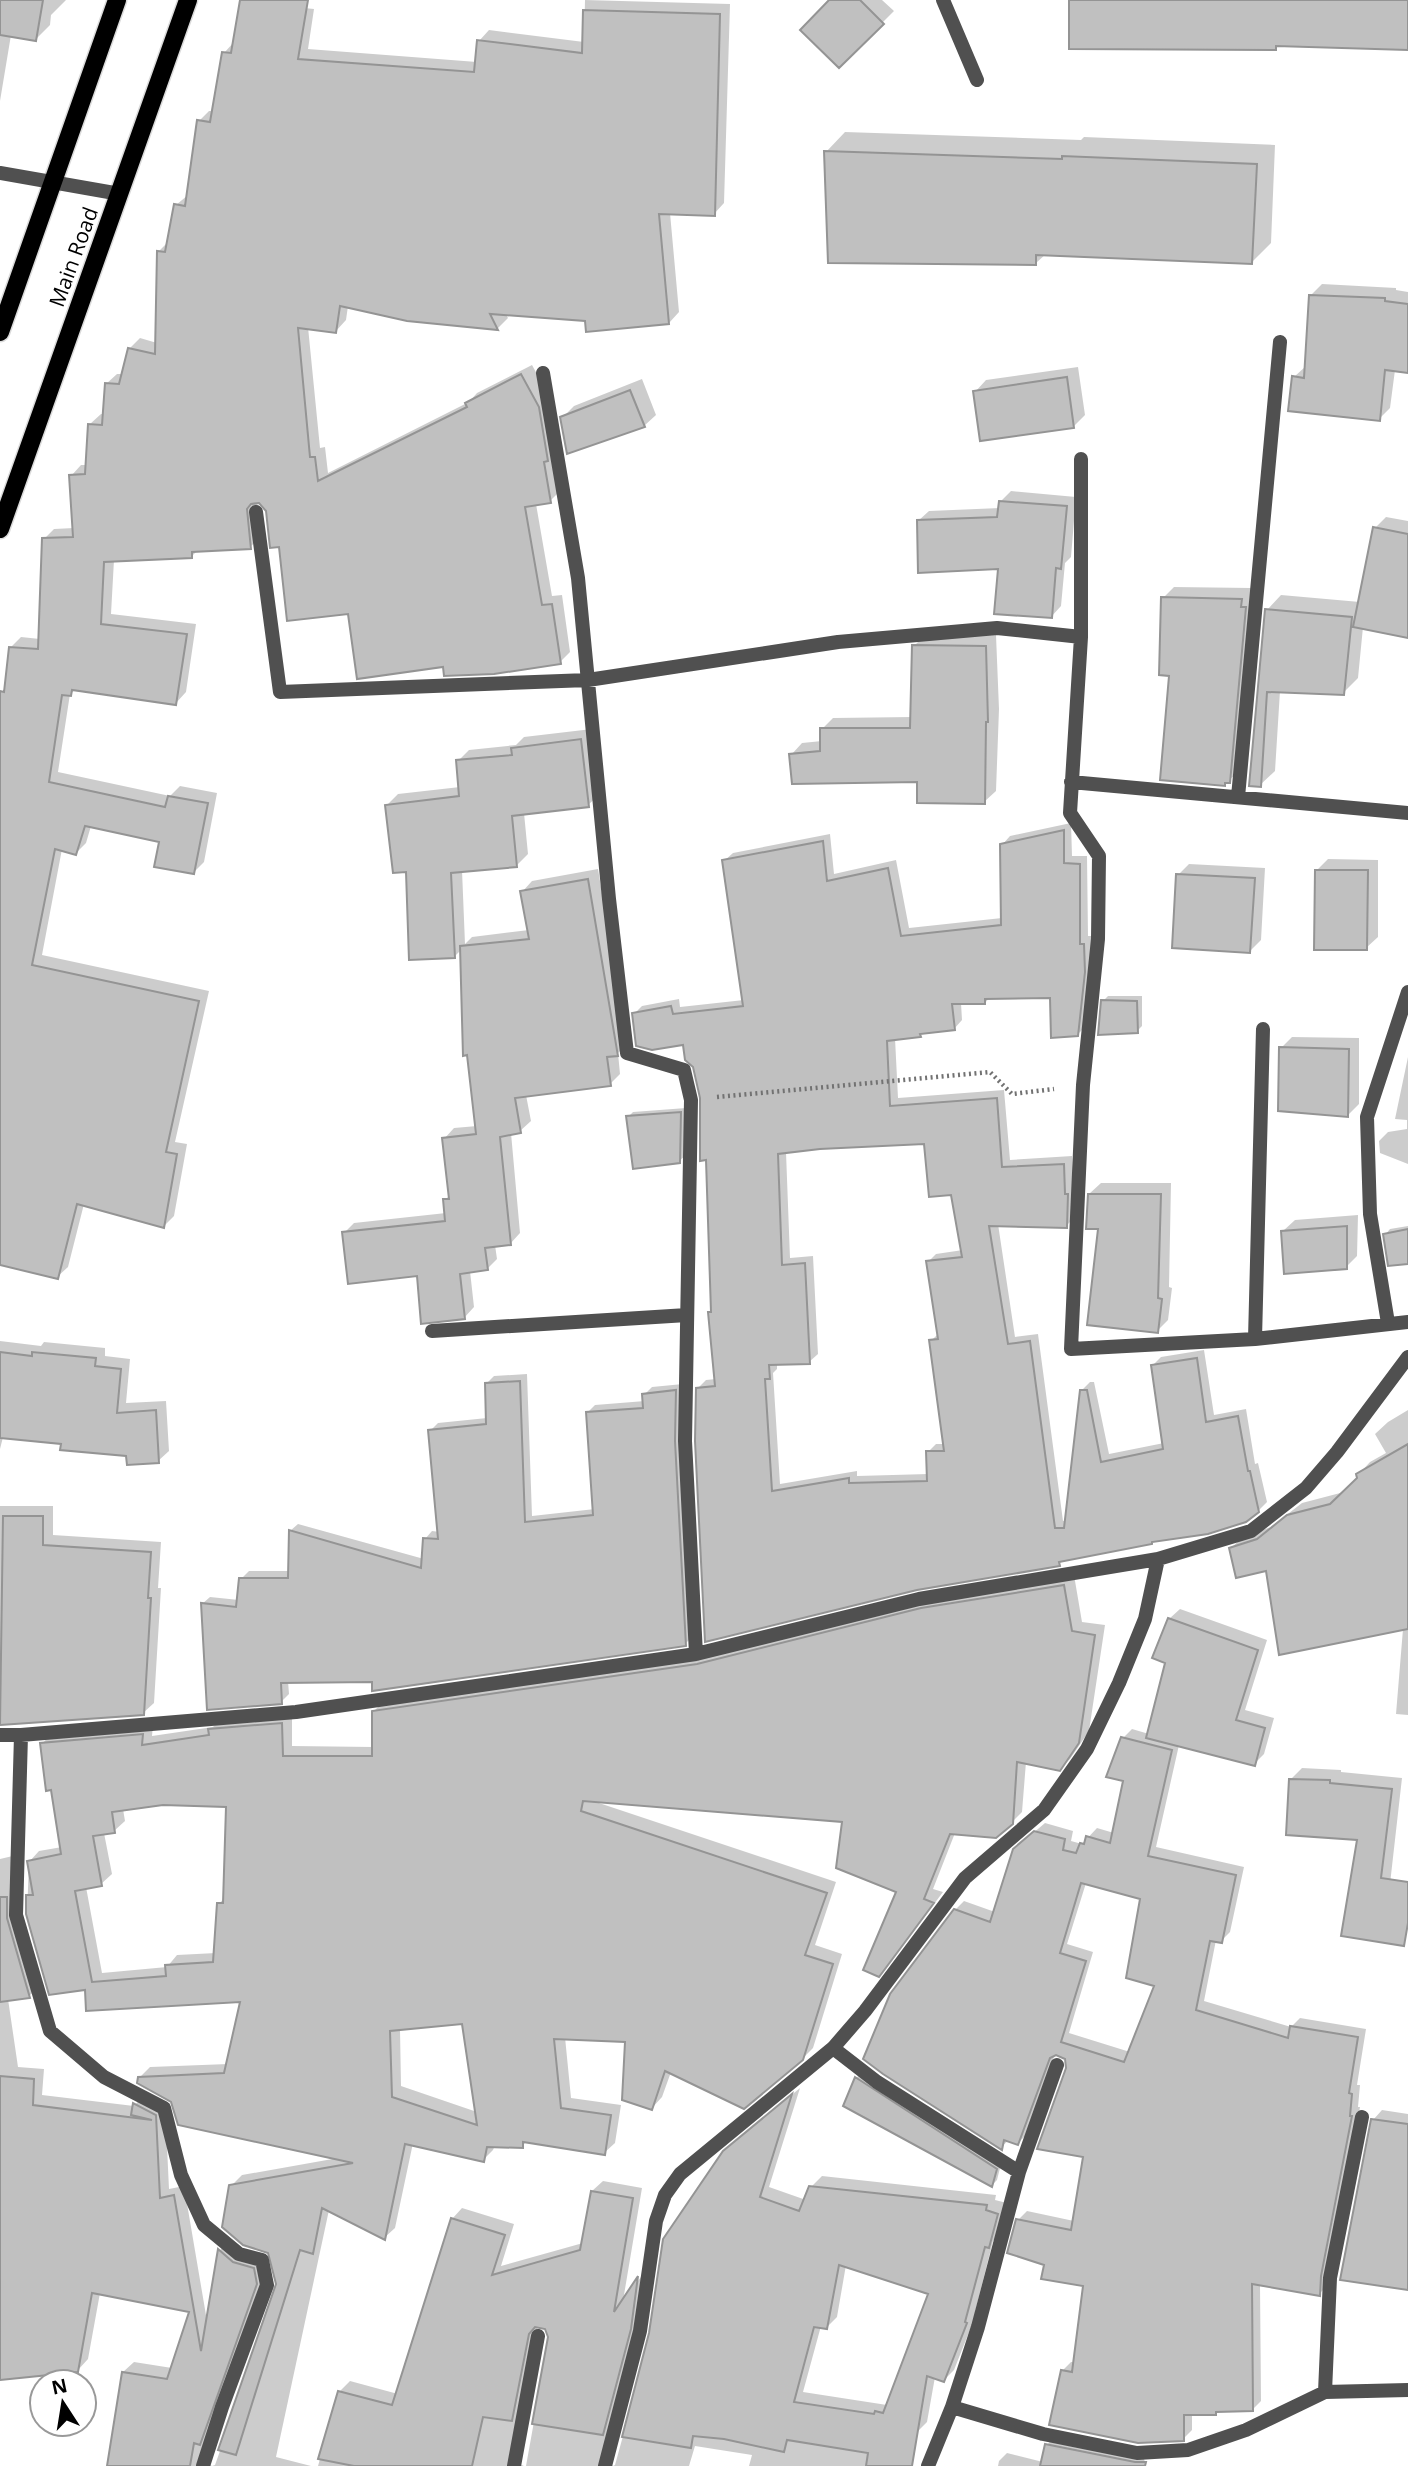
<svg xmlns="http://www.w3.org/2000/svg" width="1408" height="2466" font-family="'Open Sans',sans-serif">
  <rect width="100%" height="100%" fill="#fff"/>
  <path fill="#0003" fill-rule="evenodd" d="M0 0H66L51 15 50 25 36 39 11 35 0 101Z
    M242 0H296L295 7 314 9 308 49 477 62 479 41 489 30 584 42 585 0 730 4 724 203 714 214 670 213 679 312 669 323 587 320 505 313 508 318 498 328 407 319 348 306 346 320 336 331 308 327 320 448 325 447 328 473 469 402 477 393 532 365 549 396 560 491 550 501 536 504 552 596 562 595 570 652 560 662 444 665 349 612 281 545 267 510 257 501 261 537 250 547 198 550 191 557 114 560 111 614 196 624 186 692 176 703 76 689 70 694 58 772 170 796 180 786 217 793 204 862 194 872 161 840 91 826 86 843 76 853 62 849 42 955 209 991 175 1142 187 1144 174 1216 164 1226 84 1204 68 1267 57 1277 0 1264V711L3 692 6 689 11 647 21 637 40 639 44 539 54 529 74 528 71 476 81 465H87L90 424 101 414H105L106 384 117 374H123L129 349 140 338 157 343 159 251 169 241 176 205 188 195 199 121 209 111H214L224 53 234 42Z
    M831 0H882L894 11 839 66Z
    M845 132 1081 140 1084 137 1275 145 1271 243 1252 262 1046 254 1036 263 826 152Z
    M1322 284 1396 288V290L1408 292V371L1395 370 1390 408 1379 419 1294 377 1306 366 1311 295Z
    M1078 367 1085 415 1073 427 975 392 986 380Z
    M642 379 656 415 644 426 562 418 574 406Z
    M1011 491 1076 497 1071 557 1065 563 1061 606 1051 617 1000 567 918 521 929 511 1000 508 1001 501Z
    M1386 517 1408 521V636L1363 627 1358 678 1343 693 1280 691 1275 771 1260 785 1267 610 1281 595 1360 602 1375 528Z
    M1174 587 1252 588 1240 770 1224 785 1170 674 1163 598Z
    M925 635H996L999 709 996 791 984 802 919 780 791 755 802 743 822 741V729L833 718 912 717 914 646Z
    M592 729 600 794 588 805 524 813 528 854 517 865 462 870 465 944 472 937 529 930 522 892 532 881 598 869 627 1044 618 1053 620 1074 610 1084 526 1095 531 1121 520 1131 511 1133 520 1233 510 1244 495 1245 497 1259 487 1269 470 1271 474 1307 464 1318 418 1274 344 1233 354 1223 446 1213 445 1200 450 1195 444 1139 454 1128 477 1126 462 949 454 957 408 870 387 805 398 794 460 787 458 761 469 750 516 745 524 737Z
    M1071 823 1072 856H1087L1088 936H1092L1086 1026 1078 1034 1052 996 990 997 985 1003H961L962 1020 954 1029 923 1032 920 1035 895 1038 898 1098 1004 1090 1010 1160 1072 1156 1074 1218 1066 1226 998 1224 1015 1337 1038 1334 1063 1521H1066L1081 1391 1090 1382H1094L1109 1454 1164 1443 1153 1365 1161 1357 1204 1350 1214 1415 1246 1409 1255 1464 1258 1463 1267 1502 1258 1511 1154 1540 1064 1559 1059 1564 916 1588 707 1640 697 1389 706 1380 716 1379 710 1313 713 1310 707 1158 702 1098 695 1066 684 1043 634 1014 642 1006 679 999 680 1007 744 1000 724 861 733 853 830 834 834 874 896 860 909 928 1002 918V845L1010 836ZM926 1142 953 1193 963 1250 936 1254 928 1262 939 1333 931 1341 945 1444H936L928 1452V1474L857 1476V1471L780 1484 773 1373 777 1369V1363L809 1362 818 1354 813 1256 790 1258 786 1152 820 1147Z
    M1328 859 1378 860V937L1366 948 1316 871Z
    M1189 864 1265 868 1261 940 1250 951 1178 875Z
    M1108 996H1142V1026L1137 1031 1103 1001Z
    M1292 1037 1359 1038V1104L1348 1115 1281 1048Z
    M1408 1057V1164L1380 1153 1379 1141 1388 1132 1407 1129V1120L1395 1119Z
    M686 1108 685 1156 679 1161 628 1117 633 1112Z
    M1101 1183H1171L1169 1287 1172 1288 1168 1320 1157 1331 1100 1227 1089 1194Z
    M1358 1215 1357 1256 1346 1267 1283 1231 1295 1220Z
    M1408 1226V1262L1385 1235 1390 1229Z
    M0 1341 41 1346 44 1342 105 1348V1356L130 1359 126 1403 166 1401 169 1451 158 1461 63 1442 3 1437 0 1449Z
    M527 1374 532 1516 595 1509 587 1413 595 1405 645 1401 644 1395 652 1387 683 1384 693 1636 685 1644 373 1680 288 1681 289 1694 281 1702 202 1604 210 1597 239 1600 241 1579 249 1571H290V1531L298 1524 424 1559 425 1539 432 1531 440 1532 430 1431 438 1423 487 1418 486 1384 494 1376Z
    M1408 1410V1715L1396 1714 1403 1629 1268 1569 1231 1548 1244 1536 1271 1527 1302 1503 1344 1492 1359 1478 1358 1475 1370 1462 1386 1453 1375 1434 1388 1422Z
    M0 1506H53V1535L161 1542 158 1588H161L154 1703 143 1713 0 1724Z
    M1074 1575 1082 1622 1105 1625 1089 1731 1070 1759 1059 1769 1026 1762 1022 1812 1011 1823 955 1833 933 1889 943 1892 889 1964 878 1975 899 1891 844 1821 593 1801 836 1882 815 1945 842 1954 813 2048 802 2059 671 2072 662 2097 652 2108 627 2040 565 2037 571 2098 621 2105 615 2143 604 2153 527 2141 522 2146 495 2145 493 2150 483 2160 413 2143 395 2228 384 2238 329 2210 276 2457 311 2466H110L123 2372 134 2362 172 2368 191 2310 100 2293 88 2359 78 2370 0 2379V1859L17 1855 16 1906 40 1986 29 1996 8 1999 18 2067 44 2069 42 2095 134 2106 145 2094 165 2104 169 2189 184 2186 207 2321 220 2250 230 2240 267 2273 205 2462 212 2466 215 2465 278 2288 271 2253 231 2186 242 2175 338 2158 173 2100 139 2078 150 2067 228 2064 242 2001 86 1988 27 1914 29 1862 39 1851 62 1847 53 1788 42 1744 52 1733 153 1725 152 1736 213 1727 220 1719 292 1713V1746L374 1747V1711L384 1701 709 1654 933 1599ZM163 1803 228 1805 225 1897 219 1904 216 1953 177 1955 167 1967 102 1973 86 1887 101 1884 112 1874 104 1833 114 1831 125 1821 123 1809ZM463 2022 477 2112 401 2086 400 2029Z
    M1180 1609 1267 1640 1245 1710 1274 1718 1264 1754 1254 1764 1179 1745 1156 1847 1244 1867 1230 1932 1221 1941 1216 1940 1204 2001 1291 2027 1300 2018 1366 2029 1357 2085H1360L1358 2107H1360L1329 2266 1328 2285 1319 2294 1260 2284 1261 2401 1252 2410 1192 2413V2430L1183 2439 1062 2371 1071 2362H1075L1085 2285 1046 2263 1018 2220 1027 2211 1074 2221 1085 2155 1065 2057 1055 2054 1027 2134 1018 2143 1009 2140 1001 2147 955 1910 964 1901 995 1912 1025 1840 1045 1823 1073 1831 1071 1841 1082 1844 1097 1828 1114 1833 1125 1780 1123 1738 1132 1729 1149 1734 1167 1662 1169 1619ZM1086 1883 1142 1897 1156 1985 1130 2052 1069 2033 1093 1952 1067 1944Z
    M1302 1768 1341 1770V1772L1402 1778 1385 1928 1359 1838 1291 1779Z
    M862 2073 1001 2164 997 2180 992 2185 856 2078Z
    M800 2088 769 2187 806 2200 811 2187 822 2176 996 2195 995 2200 1007 2203 999 2235 993 2241 975 2312H977L954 2370 944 2380 935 2377 927 2422 917 2432 893 2466H749L752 2455 695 2446 689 2466H526L549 2338 548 2331 541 2325H538L514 2453 517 2463 524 2466H318L339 2392 350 2381 398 2394 452 2219 462 2208 514 2224 501 2266 583 2243 592 2191 603 2181 642 2188 623 2301 647 2269 606 2459 613 2466 615 2465 651 2334 736 2141ZM846 2265 930 2293 887 2405 803 2392 821 2326 827 2327 837 2317Z
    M1382 2110 1408 2114V2289L1373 2120Z
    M1054 2437 1143 2455 1146 2466H998L999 2461 1007 2453 1043 2462 1047 2445Z"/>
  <path fill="#c0c0c0" stroke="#949494" stroke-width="2" fill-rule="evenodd" d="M0 0H43L36 41 0 35Z
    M240 0H308L298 59 474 72 477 40 582 53 583 10 720 14 715 216 659 214 669 324 586 332 585 321 490 314 498 330 407 321 340 306 336 333 298 328 310 457H315L318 481 467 407 465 403 521 374 539 407 548 461 544 462 551 503 525 507 542 605 552 604 561 664 494 674 444 676 443 667 357 679 348 614 287 621 279 547 270 548 266 511 259 503 251 504 247 509 251 549 192 552V558L104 562 101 624 187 634 176 705 72 690 71 696 62 695 49 782 165 807 168 796 208 803 194 874 154 867 159 842 85 826 76 855 55 849 32 965 199 1001 166 1152 177 1154 164 1228 77 1204 58 1279 0 1265V691L4 692 9 647 38 649 42 538 73 537 69 475 85 474 88 424 102 425 105 383 119 384 128 348 155 354 157 251 165 252 174 204 185 206 197 120 210 122 222 52 231 53Z
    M829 0H860L884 24 839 68 800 30Z
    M1069 0H1408V50L1276 46V50L1069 49Z
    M824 151 1062 159V156L1257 164 1252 264 1036 255V265L828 263Z
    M1309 295 1385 298V301L1408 304V373L1385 370 1380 421 1288 411 1292 376 1304 378Z
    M1067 377 1074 428 980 441 973 391Z
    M630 390 645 427 567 454 560 417Z
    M999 501 1067 506 1061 569 1056 568 1052 618 994 614 998 569 918 573 917 520 997 517Z
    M1373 527 1408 534V638L1353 627Z
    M1161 597 1242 599 1241 607H1246L1230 783H1225V786L1160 780 1169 676 1159 675Z
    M1265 609 1352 617 1344 695 1267 692 1261 787 1249 786Z
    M912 645 986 646 988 722H986L985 804 917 803V782L792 784 789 754 820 751V728H910Z
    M581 739 589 807 512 816 517 867 451 873 455 958 409 960 406 872 393 873 385 805 459 796 456 760 512 755 511 748Z
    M1064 830V863L1080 864V944H1084L1085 972 1078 1036 1051 1038 1050 998 985 999V1004H952L955 1030 920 1034 921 1037 887 1041 890 1106 997 1098 1002 1167 1064 1164 1065 1194H1068L1067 1228 989 1226 1008 1344 1030 1341 1055 1528H1064L1080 1390H1087L1101 1462 1163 1449 1151 1365 1197 1358 1206 1422 1238 1416 1248 1471H1250L1259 1512 1246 1522 1208 1534 1152 1542V1544L1059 1562 1060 1566 917 1590 705 1642 695 1441 696 1388 715 1386 708 1312H711L706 1160 700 1161V1098L693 1067 685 1060 683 1045 652 1050 636 1046 632 1013 671 1006 673 1014 743 1006 722 860 823 841 827 881 888 868 901 936 1001 925 1000 844ZM924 1144 929 1197 951 1195 962 1257 926 1261 938 1339 929 1340 944 1451H926L927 1481 849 1483V1478L772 1491 765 1379H770L769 1365 810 1364 805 1263 782 1265 778 1154 820 1149Z
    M1315 870H1368L1367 950H1314Z
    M1176 874 1255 878 1250 953 1172 948Z
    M588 879 618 1056 607 1057 611 1086 515 1098 521 1133 500 1137 511 1245 485 1248 488 1270 460 1274 465 1319 421 1324 417 1276 348 1284 342 1232 445 1221 443 1199H449L442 1138 476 1134 467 1055 463 1056 460 946 529 939 520 891Z
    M1101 1000 1137 1001 1138 1033 1098 1035Z
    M1279 1047 1349 1049 1348 1117 1278 1111Z
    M681 1112 680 1163 633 1169 626 1116Z
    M1088 1194H1161L1158 1298 1162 1299 1158 1333 1087 1325 1098 1229H1086Z
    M1347 1226V1269L1284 1274 1281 1231Z
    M1408 1229V1264L1388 1266 1383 1234Z
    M0 1352 32 1356V1352L96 1358 95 1366 121 1369 117 1413 156 1410 159 1463 127 1465 126 1456 60 1450 61 1444 0 1438Z
    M520 1381 525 1522 593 1515 586 1412 643 1408 642 1394 676 1390 675 1441 686 1646 372 1691V1682L281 1683 282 1704 207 1710 201 1603 236 1607 239 1578H288L289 1530 421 1568 423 1538 438 1539 428 1430 486 1424 485 1383Z
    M1408 1444V1629L1279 1655 1266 1571 1236 1578 1229 1548 1257 1539 1287 1515 1330 1504 1357 1478 1356 1474Z
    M3 1516H43V1545L151 1552 148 1598H151L144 1715 0 1725Z
    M1064 1585 1072 1631 1095 1635 1079 1743 1060 1771 1017 1762 1013 1824 996 1838 950 1834 924 1899 934 1903 879 1977 863 1970 896 1892 836 1868 842 1822 583 1801 581 1811 827 1893 805 1955 833 1964 803 2060 744 2109 665 2071 652 2110 622 2100 625 2042 554 2039 561 2108 611 2115 605 2155 523 2142V2148L487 2147 484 2162 405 2144 385 2240 322 2208 313 2254 300 2250 236 2455 218 2450 276 2284 268 2253 243 2245 222 2227 229 2185 353 2163 178 2125 171 2102 137 2083 138 2077 224 2073 240 2002 86 2011 85 1990 49 1995 26 1914V1895H33L27 1861 61 1854 51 1790 46 1791 40 1743 143 1734 142 1745 209 1735 208 1729 282 1723 283 1756H372V1711L697 1664 921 1608ZM163 1805 226 1807 223 1903H217L213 1962 165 1965 166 1976 92 1982 75 1891 102 1886 93 1836 115 1833 112 1812ZM462 2024 477 2125 392 2097 390 2031Z
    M1168 1618 1258 1650 1236 1720 1265 1728 1255 1766 1146 1738 1165 1663 1152 1658Z
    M1121 1737 1172 1750 1148 1856 1236 1875 1222 1943 1210 1941 1196 2010 1288 2038 1290 2026 1358 2037 1349 2093 1352 2094 1350 2116H1352L1321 2276 1320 2296 1252 2284 1253 2411 1216 2412V2415H1184V2441L1138 2443 1049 2425 1061 2370 1072 2372 1083 2286 1041 2279 1044 2265 1007 2253 1016 2219 1071 2230 1083 2157 1037 2149 1066 2068 1065 2059 1056 2055 1050 2058 1018 2145 1004 2140 1002 2150 883 2074 863 2059 890 1994 954 1909 990 1922 1013 1849 1034 1831 1065 1839 1063 1850 1076 1853 1080 1843 1084 1844 1086 1836 1110 1843 1123 1781 1106 1777ZM1081 1883 1140 1899 1126 1978 1154 1986 1124 2062 1061 2042 1086 1961 1060 1953Z
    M1289 1779 1330 1780V1783L1392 1789 1381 1878 1408 1882V1923L1404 1946 1341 1936 1357 1840 1286 1835Z
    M0 1897H7V1918L30 1998 0 2002Z
    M0 2076 34 2079 33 2105 152 2120 131 2115 133 2103 156 2115 160 2198 174 2195 201 2351 218 2249 233 2262 254 2268 257 2284 200 2445 194 2443 190 2466H107L122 2372 167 2379 189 2312 92 2293 78 2372 0 2380Z
    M855 2077 997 2169 992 2187 843 2106Z
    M792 2094 760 2197 799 2211 809 2186 987 2205 986 2210 998 2214 989 2248 985 2247 965 2322 967 2323 944 2382 927 2376 912 2466H866L868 2453 787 2440 784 2452 724 2439 693 2436 691 2448 622 2437 649 2333 663 2239 723 2151ZM839 2265 928 2294 883 2413 875 2411 874 2414 794 2402 814 2327 827 2329Z
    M1371 2119 1408 2124V2290L1340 2280Z
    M591 2191 633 2198 614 2312 638 2276 631 2329 603 2435 532 2424 548 2337 545 2329 535 2327 529 2334 512 2421 483 2417 472 2466H354L318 2459 338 2391 392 2405 451 2218 505 2235 492 2275 580 2250Z
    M1045 2444 1135 2462H1146L1145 2466H1040Z"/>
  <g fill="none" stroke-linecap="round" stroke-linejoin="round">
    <defs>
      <path id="primary" d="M0 332 117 0
        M0 529 188 0"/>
    </defs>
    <use href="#primary" stroke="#dbdbdb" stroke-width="21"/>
    <path stroke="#727272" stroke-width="4.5" stroke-dasharray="2 3.5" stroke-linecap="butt" d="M717 1097 990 1072 1012 1094 1054 1089"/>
    <path stroke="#505050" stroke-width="14" d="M943 0 977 80
      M0 173 120 194
      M543 373 578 578 609 899 627 1053 684 1070 691 1100 685 1441 696 1654
      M256 512 280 692 588 680 838 642 997 628 1081 637 1070 813 1099 856 1098 939 1083 1085 1071 1349 1255 1339 1408 1322
      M1081 637V459
      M1071 782 1408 813
      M1238 797 1280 342
      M1388 1323 1370 1214 1367 1117 1408 992
      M432 1331 687 1315
      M1255 1339 1263 1029
      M0 1735H21L296 1712 696 1654 919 1599 1158 1559 1251 1531 1306 1488 1337 1452 1408 1357
      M21 1735 16 1915 50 2031 104 2077 164 2108 181 2175 204 2225 239 2254 262 2260 267 2285 222 2407 203 2466
      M833 2048 877 2082 1019 2172
      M1325 2392 1330 2278 1362 2117
      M952 2407 1043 2434 1137 2453 1188 2450 1246 2430 1325 2392 1408 2390
      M514 2466 538 2336
      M605 2466 640 2331 656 2221 665 2195 680 2174 833 2048 865 2011 965 1878 1044 1810 1087 1749 1119 1683 1145 1619 1158 1559
      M928 2466 952 2407 978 2327 1019 2172 1057 2065"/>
    <use href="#primary" stroke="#000" stroke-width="18"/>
  </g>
  <g text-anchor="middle" stroke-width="5" stroke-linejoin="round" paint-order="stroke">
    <g font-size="21" fill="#000" stroke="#fff">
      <text transform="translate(74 257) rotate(-70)" y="7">Main Road</text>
    </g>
  </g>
  <g transform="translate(63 2403) rotate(348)"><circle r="33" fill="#ffffff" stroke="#999999" stroke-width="2"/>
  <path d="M0-5L12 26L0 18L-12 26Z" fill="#000000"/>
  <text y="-10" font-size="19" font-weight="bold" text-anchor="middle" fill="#000000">N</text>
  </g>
</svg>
